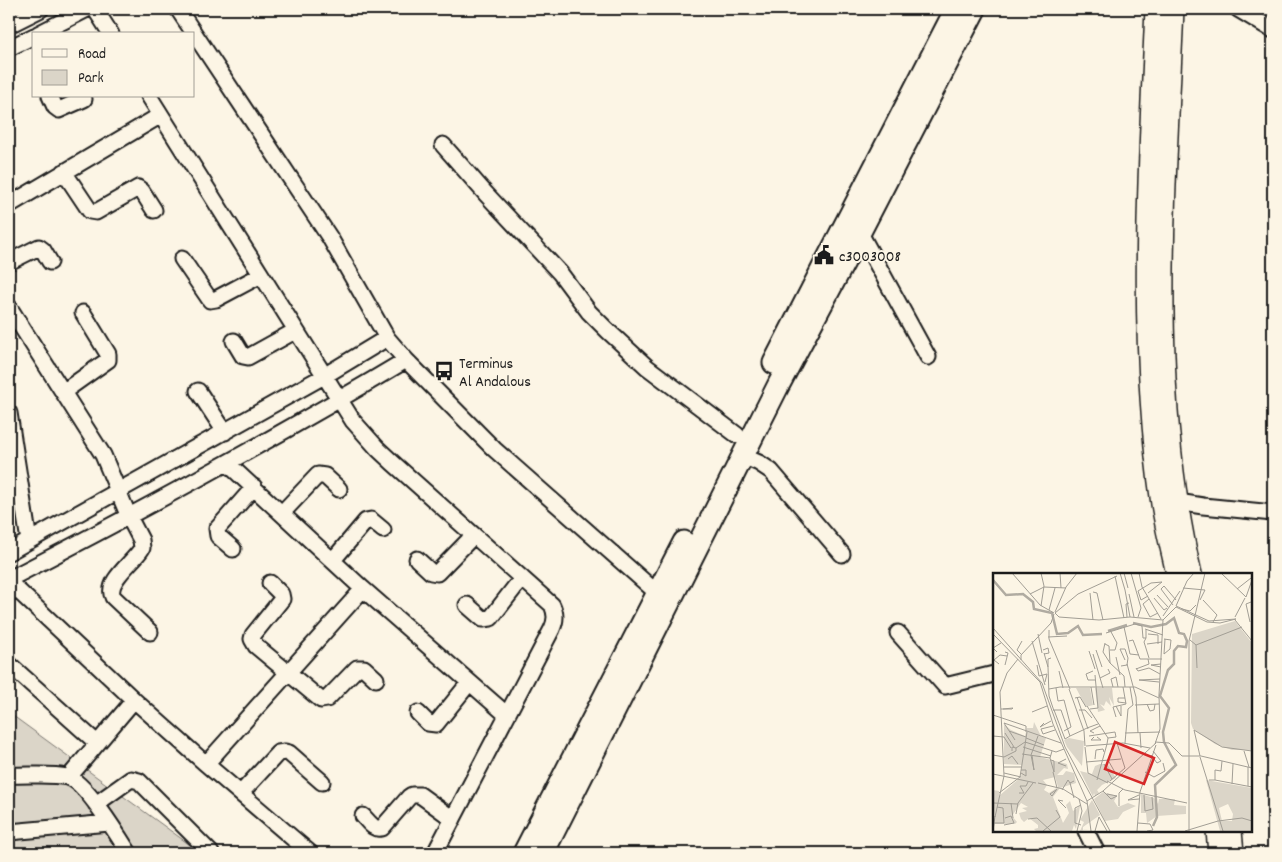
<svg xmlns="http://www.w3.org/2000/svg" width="1282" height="862" font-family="Dekko,sans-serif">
  <rect width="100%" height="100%" fill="#fcf5e5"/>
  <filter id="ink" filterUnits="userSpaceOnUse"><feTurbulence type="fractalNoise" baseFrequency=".02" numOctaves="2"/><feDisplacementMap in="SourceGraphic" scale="10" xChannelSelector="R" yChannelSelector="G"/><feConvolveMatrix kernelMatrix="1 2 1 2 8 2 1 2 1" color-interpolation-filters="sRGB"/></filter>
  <g filter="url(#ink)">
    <path fill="#dbd5c8" stroke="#7c7872" d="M9 713 201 853H9Z"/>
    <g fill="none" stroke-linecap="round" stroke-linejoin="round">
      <defs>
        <path id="minor" d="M95 9 111 34
          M178 9 330 238 387 338 406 360 494 449 664 599
          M1238 9 1273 30
          M9 25 41 9
          M38 34 87 9
          M9 48 34 36
          M50 96 55 107 59 110 84 99
          M149 96 353 421 378 449 393 463 552 605C556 614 556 620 552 629L435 853
          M443 145 486 194 560 273 589 312 608 331 647 367 737 435
          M64 172 90 211 96 212 138 188 142 191 154 210
          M9 205 161 115
          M860 233 928 357
          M182 259 210 300 216 299 261 275
          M9 262 39 247 43 250 50 262
          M9 307 103 455 129 517 141 540 142 548C134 562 105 581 113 597L150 632
          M234 341 243 356 248 357 295 331
          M198 391 225 432
          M63 392 108 360V354L83 313
          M9 413 29 541
          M743 456 759 463 771 471 842 554
          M227 463 363 589 507 715
          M1178 502 1203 506 1273 513
          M282 513 318 475 325 476 339 489
          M233 549 218 536 217 529 254 487
          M9 552 324 376 387 338
          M417 559 431 572 437 573 474 535
          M333 560 366 521 371 520 383 530
          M9 579C143 510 276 438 406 360
          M9 582 134 700 206 764 310 853
          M270 583 281 594 282 599 253 635 252 639 256 646 321 700 327 699 357 668H364L376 679
          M467 605 483 619 491 618 522 578
          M898 633 945 686 994 674
          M9 664 97 743
          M418 713 428 723 436 724 469 683
          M206 764 363 589
          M9 775C27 776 49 773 67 777 84 780 119 837 129 853
          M69 777 134 700
          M241 793 278 753 285 752 289 753 322 782
          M96 804 131 779 139 781 211 853
          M363 816C369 822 373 830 382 828L409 797 412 795H420L453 819
          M1086 831 1097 853
          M9 832 109 823"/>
        <path id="tertiary" d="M1155 9C1148 173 1137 341 1161 504 1165 528 1171 551 1176 574
          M1174 9C1166 194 1149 392 1192 574
          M1216 831 1218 853
          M1232 831 1234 853"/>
        <path id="secondary" d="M774 363 956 9
          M524 853 684 542
          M543 853 779 384 852 247 975 9"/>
      </defs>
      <use href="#minor" stroke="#1c1c1c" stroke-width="19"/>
      <use href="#tertiary" stroke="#1c1c1c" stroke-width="22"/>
      <use href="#secondary" stroke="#1c1c1c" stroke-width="25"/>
      <use href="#minor" stroke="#fcf5e5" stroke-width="15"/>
      <use href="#tertiary" stroke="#fcf5e5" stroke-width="19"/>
      <use href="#secondary" stroke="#fcf5e5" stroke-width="21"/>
    </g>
  </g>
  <defs>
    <symbol id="civic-bare" viewBox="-9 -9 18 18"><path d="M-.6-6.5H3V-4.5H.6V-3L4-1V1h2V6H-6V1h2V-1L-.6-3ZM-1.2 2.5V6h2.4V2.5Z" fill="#1c1c1c" stroke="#fcf5e5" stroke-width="2.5" paint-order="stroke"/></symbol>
    <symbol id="bus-bare" viewBox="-9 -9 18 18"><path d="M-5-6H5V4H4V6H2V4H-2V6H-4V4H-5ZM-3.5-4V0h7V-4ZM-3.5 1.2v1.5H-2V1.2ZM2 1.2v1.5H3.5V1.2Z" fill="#1c1c1c" stroke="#fcf5e5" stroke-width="2.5" paint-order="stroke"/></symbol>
  </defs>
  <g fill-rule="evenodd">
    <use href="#civic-bare" x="810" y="241" width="28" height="28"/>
    <use href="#bus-bare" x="430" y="357" width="28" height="28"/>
  </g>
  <g text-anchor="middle" stroke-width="4" stroke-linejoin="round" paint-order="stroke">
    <g font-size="16" fill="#1c1c1c" stroke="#fcf5e5" text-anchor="start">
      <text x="839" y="261">c3003008</text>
      <text x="459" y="368">Terminus<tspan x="459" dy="18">Al Andalous</tspan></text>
    </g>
  </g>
  <g transform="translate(993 573)">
    <rect width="259" height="259" fill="#fcf5e5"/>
    <path d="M242 48 259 70V177H239L222 171 200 156 198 150 199 61ZM83 115H97L100 132 93 134ZM102 115H119L121 133 116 124 118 133 113 128 111 133 107 131 112 137 105 139ZM12 147 11 151 18 157 32 163 34 155H40L41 149 48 163 53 165 47 184 74 191 75 196 71 195 64 202H70L73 198 81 200 83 210 67 215 60 224 70 250 76 240 73 232 77 228 80 238 87 233 83 256 81 252 79 258H43L41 256 45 255V252L36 245 31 249 28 246 26 240 34 238 29 235 35 234 28 230 19 243 24 249 22 251H2L0 217 6 218V223L28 204 29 192 11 191V152ZM62 204 65 214 56 220 51 217 54 212 50 207ZM76 165 91 168 89 193 74 174 71 167ZM107 191H114L123 205 109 212 104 217 106 220 102 223 101 220 100 224 87 198 99 201 102 193ZM213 207 259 215V258H227ZM235 231 240 241 239 248H229L226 235ZM110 219 124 223 121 228 125 234 135 230 143 233 130 239 125 246 112 248 101 226ZM148 221 161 225 165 231 166 226H182L181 232 193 233V241L164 243 154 250 153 240H148ZM99 227 107 242 90 254V257L96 256 87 258 91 249 87 247Z" fill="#dbd5c8" fill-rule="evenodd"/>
    <path fill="none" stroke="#b0aba1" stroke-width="2.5" d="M0 7 13 22 30 21 40 29 41 36 59 40 64 61 75 60 85 53 90 62 109 61M140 50 158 54 173 51 181 45 186 60 191 61 194 68 193 74 185 73 181 78V91L175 97 167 123 176 135 170 159 171 169 183 192 162 212 164 244 160 253M115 58 134 52"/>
    <path fill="none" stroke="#a29e95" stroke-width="1" d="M19 0 47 32 61 40M67 0 68 15M127 0 132 17M131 0 135 15M138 0 148 35 145 44M146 0 149 14 168 46M228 0 253 24M122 3 131 45M190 15 212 17 207 27M244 16 258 5M132 17 137 44M100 19 104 20 110 47M97 20 100 47M37 21 51 14 73 15M136 21 141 44M164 22 175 34M155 23 148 27 145 18 158 10 169 9 155 20M253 24 259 7M161 25 171 37 174 35M156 26 150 31 157 44 165 40M210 27 224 42 220 49M180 32 168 16 171 13 183 27M48 33 51 13 48 0M189 36 197 38 203 32M56 37 62 15M62 39 73 14 84 0M62 40 66 44 106 47 137 44 170 47M62 40 85 21 124 3M170 43 187 18M134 44 133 31 136 30M242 44 252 25M242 47 259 68M257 49 253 31 258 29M142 51 149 53 150 65H153V57M131 54 137 81 146 82M0 55 49 110 72 174 117 258M152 56 170 62M56 57V66L77 116M113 60 142 51M0 61 47 109 60 151 94 228M45 61 49 80M155 61 165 62V71M55 64 74 63M153 65 151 69 156 85M171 66 178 67 177 76 171 81M197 67 203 72 249 54M39 68 52 112M136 68 140 67 147 86H169M112 70 110 79 117 90 116 73 112 71M154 71 169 69M203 72 204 95M50 77 55 75 56 80 51 81M103 77 109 94M117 77H122L124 70 117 57M96 78 102 96M4 79 0 75 8 70M51 80 55 94V86L58 85M28 81 24 77 29 68M100 81 110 115M171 81 172 66M123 84 127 102M28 87V82L58 50 61 41M117 90 131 103 132 114M6 91 1 87 7 82 14 83M134 91 143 124 145 160M12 92 15 80 12 79M44 92 46 103 54 101 52 109M128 93 134 92 135 85 132 76H127L132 87M55 94 56 123 61 138M168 94 158 92 168 91M143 95 145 98 156 95 167 101M143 96 156 91 155 86M66 98 70 115M100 98 93 101 95 107H102M107 105 117 100 115 96M166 109 146 107 167 106M98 114 101 132M120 114 118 106 123 104 125 114M63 115 65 128 71 127 78 154 71 158M56 116 67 114H142L166 125M76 116 91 158 92 173M84 124 95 156M82 125 87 124 93 134M132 125H125V129L133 130M154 131 157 138 161 137 162 131M142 132 166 131M94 133 115 165 114 171M123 133 128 143V133M8 136H19L20 135 10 136M97 136 105 135 102 102M86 137H92L99 145M39 139 54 133M0 142 33 153V159M123 144 120 134 133 131 130 114M11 150 68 170M11 150 22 167M51 150 47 154 58 148M60 153 48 156 50 161 62 157M201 157 229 174 259 178M201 157 207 183M16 158 33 164M12 160 21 174M101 160 97 158 107 153M132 160 167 159M147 160 148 175M0 163 11 164 18 175M77 163 68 137H61L72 166 77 163 90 157 94 155 105 151M96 163 122 159 123 164 115 165M101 164 98 167H108L104 164M33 165 51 172M162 169 176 170 189 183H208L259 195M132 170 135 136 140 132 137 114M162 171 167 156 166 122 170 47 183 34 214 49 227 50 243 46 216 48 183 33 194 8 201 0M93 173 130 170 157 175M30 174 58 183M92 174 95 200M23 175 32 169 63 179 71 176M251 178 256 194M29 181 57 185 59 178M0 182 11 184 23 178V175L19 174V178M39 182 41 197 38 182 45 163M158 182 164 190 168 188 160 178M207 184 230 258M57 185 61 199V188L58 187M15 186 19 183 25 191M73 186 65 190 73 193M102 186 103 177 110 176 111 179M115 187 124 203M93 189 128 186M111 191 119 206M11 194H28M255 194V213M60 199 64 215M152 199 161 204 172 198 170 190M11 200 28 204M28 200 33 203V197H28M95 200 115 210M0 201 43 210M104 207 114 171M216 207H222V197L228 198 229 188M222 207 259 214M81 208 77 210 81 225M114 208 132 217 194 230M117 208 132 195 124 170M45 210 70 216 94 231M239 211 240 191M63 217 57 221 59 223 64 216M69 217 75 207 77 210M110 218 118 226 124 223 114 221M6 220 27 204 34 159M26 220H31L27 213H33L35 209M151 222 152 238 160 236 159 224M146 226 135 227 146 222M70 228 65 227 73 235M0 230 25 231M18 230 20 245M88 232 82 235V250L88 252M126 233V220L130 216M23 241 25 230 40 210M2 244 11 203 7 119 14 100 25 86M35 246 44 245 58 258M1 250H11L10 235 4 234M145 250 157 251 160 257 154 258M11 252 21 250 18 243 12 245M0 258 2 243M50 258 67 244 63 237M84 258 89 238 86 226M98 258 94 228 110 218 163 170M102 258 106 244 114 258M144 258 147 219 163 172M192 258 225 248 249 245 259 248M196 258V68L212 0"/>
    <path fill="#d62828" fill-opacity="0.15" stroke="#d62828" stroke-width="2.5" d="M122 169 161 185 151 211 112 196Z"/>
    <rect width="259" height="259" fill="none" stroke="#1c1c1c" stroke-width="2.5"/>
  </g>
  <rect width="1282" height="862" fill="none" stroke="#fcf5e5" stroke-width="30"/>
  <rect x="15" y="15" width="1252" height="832" fill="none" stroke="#1c1c1c" stroke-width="2" filter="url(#ink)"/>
  <rect x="32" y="32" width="162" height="65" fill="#fcf5e5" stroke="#a29e95"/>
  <rect x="42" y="49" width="25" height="8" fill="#fcf5e5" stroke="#a29e95"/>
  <text x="78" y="58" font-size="15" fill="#1c1c1c">Road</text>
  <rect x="42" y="70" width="25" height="15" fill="#dbd5c8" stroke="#a29e95"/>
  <text x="78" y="82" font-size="15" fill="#1c1c1c">Park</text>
</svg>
